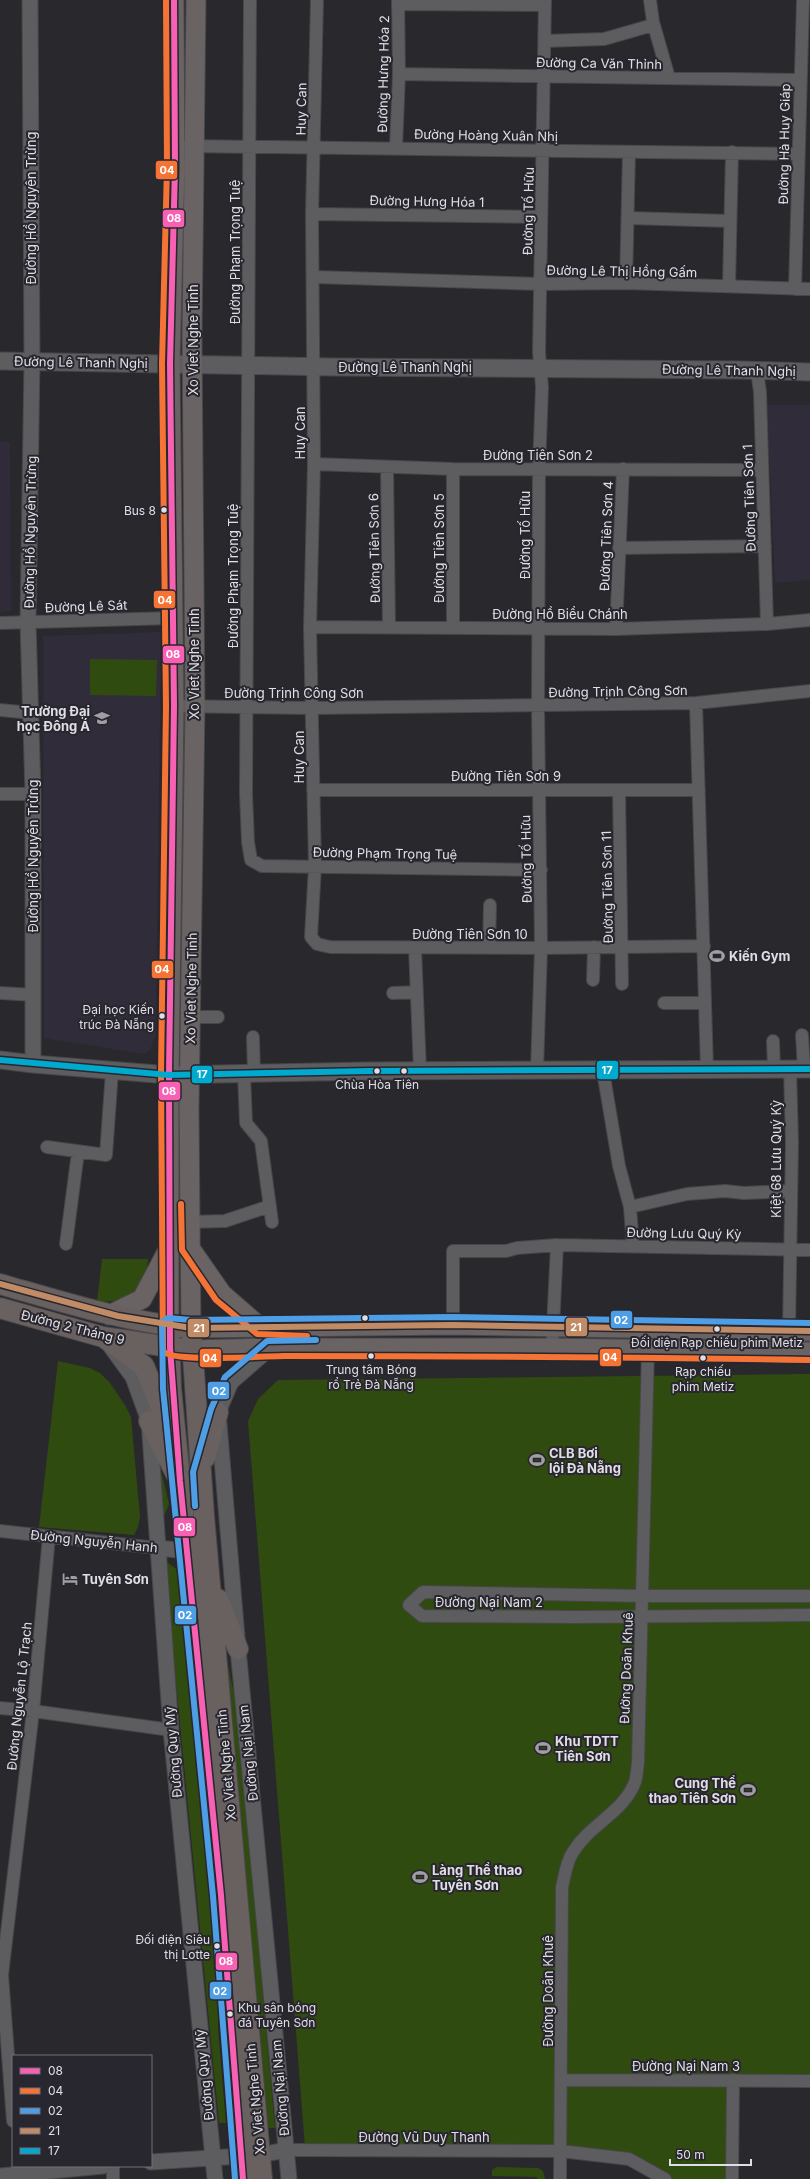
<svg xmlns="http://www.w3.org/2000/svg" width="810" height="2179" font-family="Inter,sans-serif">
  <rect width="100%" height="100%" fill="#29282c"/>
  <path fill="#312b39" d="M0 442H10L11 611 0 612Z"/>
  <path fill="#312c39" d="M767 405H810V580L775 583Z
    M161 632 156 1035 150 1050 144 1054 44 1038 43 636Z"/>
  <path fill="#304b10" d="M90 659 157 660 156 696 90 695Z
    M102 1259H148C145 1295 133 1301 97 1302Z
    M630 1338 810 1339V1342L630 1341Z
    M58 1361 90 1368 100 1373 110 1383 125 1405 131 1417 140 1517 138 1527 134 1535 39 1527Z
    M810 1374V2076H730L727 2179H672L630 2154 305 2147 248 1421 258 1399 278 1380Z
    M156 1449 169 1504 161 1524Z
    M164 1560 178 1570 219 1977 218 2029 226 2123H219Z
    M222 1638 237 1707 275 2128H267Z
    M496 2167 538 2168 543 2171 545 2179H537V2177L492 2176V2170Z"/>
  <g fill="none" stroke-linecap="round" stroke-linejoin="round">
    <defs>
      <path id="minor" d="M250 0 246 794 248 842 251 860 262 866 541 870
        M317 0 312 214 314 464 310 627 315 866 311 937 317 944 330 947 541 948 704 946
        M650 0 653 22 669 78
        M398 4 545 5
        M545 41 604 39 653 25
        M399 74 799 80
        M189 146 797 154
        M396 148 399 74 398 0
        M312 214 541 217
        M629 218 730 221
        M314 277 541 284 626 283 810 289
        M626 283 629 152
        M729 286 732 152
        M795 289 803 0
        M757 371 760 392 767 624
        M314 464 453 469 762 470
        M387 468 389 627
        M619 548 765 546
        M0 623 172 618
        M310 627 616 629 767 624 810 620
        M453 627V469
        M616 629 623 469
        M696 703 707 1069
        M174 706 313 708 696 703 810 691
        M0 710 32 713
        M313 790H699
        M619 791 622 984
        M0 794H33
        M415 948 420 1071
        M489 948 490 905
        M593 980 594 947
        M0 993 34 995
        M393 993 417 992
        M664 1003H704
        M190 1017H218
        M802 1035 804 1069
        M253 1037 254 1073
        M773 1041 774 1068
        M537 1070 541 948 538 706 539 468 542 387 539 352 545 0
        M603 1071 619 1166 630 1207 633 1246
        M244 1074 246 1123 261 1141 272 1222
        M47 1147 106 1155 112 1071
        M630 1207 687 1194 725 1191 744 1193 790 1191
        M189 1222 225 1221 270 1206
        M66 1244 78 1152
        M453 1325V1251H506L517 1248 557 1245 810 1250
        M789 1331 792 1142 790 1069
        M552 1348 557 1245
        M0 1531 157 1548
        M810 1596H643L423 1592 409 1605 422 1616 575 1617 810 1615
        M0 1708 33 1711 171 1730
        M561 2080 810 2081
        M13 2121 2 1975 33 1711 49 1536
        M286 2150 561 2151 629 2159 665 2179
        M113 2166V2179
        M560 2179 562 1887C565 1876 566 1862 573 1852 589 1825 624 1812 635 1782 637 1776 637 1769 638 1763L648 1349
        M732 2179 733 2080"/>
      <path id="tertiary" d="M30 0 32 361 28 622 33 794V1064
        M111 1347 133 1377 149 1421 171 1730 215 2179
        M270 1348 231 1382 218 1412 238 1649 289 2179
        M157 1548 188 1551
        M260 2155 286 2150
        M151 2162 241 2156
        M0 2176 103 2166"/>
      <path id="secondary" d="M0 361 332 367 742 370 810 372
        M0 1060 33 1064 169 1075 369 1071 810 1069"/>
      <path id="primary" d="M196 0 192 339 195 707 189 1109 191 1328 453 1325 810 1331
        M190 1248 222 1294 260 1327
        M109 1315 142 1299 168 1250
        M169 1326V1075L174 706 170 364 175 167 174 0
        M191 1350 270 1348H552L810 1352"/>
      <path id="trunk" d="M0 1284C63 1302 125 1322 191 1328L204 1516 262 2179
        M0 1308 103 1337 183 1349
        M169 1326 171 1388 221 1895 243 2179
        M106 1339 144 1366 169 1427
        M149 1421 176 1474
        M205 1458 218 1412
        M218 1599 238 1649"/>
    </defs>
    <use href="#minor" stroke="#47464a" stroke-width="14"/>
    <use href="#tertiary" stroke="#47464a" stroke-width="17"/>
    <use href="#secondary" stroke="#47464a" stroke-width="19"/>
    <use href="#primary" stroke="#47464a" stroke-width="21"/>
    <use href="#trunk" stroke="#47464a" stroke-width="22"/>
    <use href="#minor" stroke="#5d5c5f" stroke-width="12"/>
    <use href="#tertiary" stroke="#5d5c5f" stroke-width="15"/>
    <use href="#secondary" stroke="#5d5c5f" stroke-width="17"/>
    <use href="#primary" stroke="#6a6363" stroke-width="19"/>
    <use href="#trunk" stroke="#696060" stroke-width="20"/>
    <defs>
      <path id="bus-1" d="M174 0 175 167 170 364 174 706 169 1075 170 1348 180 1481 221 1895 243 2179"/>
      <path id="bus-2" d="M166 0 167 167 162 364 166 706 161 1075 163 1351C171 1363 266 1356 284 1356 460 1356 635 1357 810 1360
        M181 1204 182 1250 216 1300 257 1334 307 1336"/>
      <path id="bus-3" d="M195 1506 193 1472 211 1409 225 1377 267 1341 316 1340
        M235 2179 213 1896 163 1389 162 1322 168 1318 191 1320 453 1317 810 1323"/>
      <path id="bus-4" d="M0 1284 118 1316 191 1328 453 1325 810 1331"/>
      <path id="bus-5" d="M0 1060 169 1075 369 1071 810 1069"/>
    </defs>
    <use href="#bus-1" stroke="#28262e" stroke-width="9"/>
    <use href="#bus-2" stroke="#28262e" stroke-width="9"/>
    <use href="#bus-3" stroke="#28262e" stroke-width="9"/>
    <use href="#bus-4" stroke="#28262e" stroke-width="9"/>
    <use href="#bus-5" stroke="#28262e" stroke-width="9"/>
    <use href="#bus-1" stroke="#f860b3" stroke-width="6"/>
    <use href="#bus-2" stroke="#f57335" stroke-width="6"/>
    <use href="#bus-3" stroke="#4d9ee5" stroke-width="6"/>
    <use href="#bus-4" stroke="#c18c65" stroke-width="6"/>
    <use href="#bus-5" stroke="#00a9ce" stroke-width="6"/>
  </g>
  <defs>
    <symbol id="university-bare" viewBox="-9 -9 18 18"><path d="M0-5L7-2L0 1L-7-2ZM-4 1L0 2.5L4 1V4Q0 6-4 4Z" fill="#a09ea4" stroke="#28262e" stroke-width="2.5" paint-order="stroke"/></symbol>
    <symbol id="stadium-bare" viewBox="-9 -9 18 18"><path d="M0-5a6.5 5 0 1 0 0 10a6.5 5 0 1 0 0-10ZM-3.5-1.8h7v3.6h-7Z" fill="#a09ea4" stroke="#28262e" stroke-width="2.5" paint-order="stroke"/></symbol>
    <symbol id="hotel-bare" viewBox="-9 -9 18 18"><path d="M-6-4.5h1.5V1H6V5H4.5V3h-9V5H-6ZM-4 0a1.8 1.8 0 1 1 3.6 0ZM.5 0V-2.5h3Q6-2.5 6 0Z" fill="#a09ea4" stroke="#28262e" stroke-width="2.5" paint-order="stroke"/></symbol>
  </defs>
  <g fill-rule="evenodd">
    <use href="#university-bare" x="91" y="707" width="22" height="22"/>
    <use href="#stadium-bare" x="706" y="945" width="22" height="22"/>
    <use href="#stadium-bare" x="526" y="1449" width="22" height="22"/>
    <use href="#hotel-bare" x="59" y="1568" width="22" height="22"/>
    <use href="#stadium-bare" x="532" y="1737" width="22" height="22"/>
    <use href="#stadium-bare" x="737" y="1779" width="22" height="22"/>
    <use href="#stadium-bare" x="409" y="1866" width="22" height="22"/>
  </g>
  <g fill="#e0dee4" stroke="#28262e" stroke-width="1.5">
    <circle cx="164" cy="510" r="3.5"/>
    <circle cx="162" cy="1016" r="3.5"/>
    <circle cx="377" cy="1071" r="3.5"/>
    <circle cx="404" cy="1071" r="3.5"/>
    <circle cx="365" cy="1318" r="3.5"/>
    <circle cx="717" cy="1329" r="3.5"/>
    <circle cx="371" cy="1356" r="3.5"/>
    <circle cx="703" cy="1358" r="3.5"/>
    <circle cx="217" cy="1946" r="3.5"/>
    <circle cx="230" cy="2014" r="3.5"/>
  </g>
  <g text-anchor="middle" stroke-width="4" stroke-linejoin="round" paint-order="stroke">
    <g font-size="12" fill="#e0dee4" stroke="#28262e">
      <text x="156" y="515" text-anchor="end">Bus 8</text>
      <text x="154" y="1014" text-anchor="end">Đại học Kiến<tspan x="154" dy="15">trúc Đà Nẵng</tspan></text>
      <text x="377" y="1089">Chùa Hòa Tiên</text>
      <text x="717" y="1347">Đối diện Rạp chiếu phim Metiz</text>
      <text x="371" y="1374">Trung tâm Bóng<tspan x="371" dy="15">rổ Trẻ Đà Nẵng</tspan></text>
      <text x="703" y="1376">Rạp chiếu<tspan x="703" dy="15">phim Metiz</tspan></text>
      <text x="210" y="1944" text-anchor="end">Đối diện Siêu<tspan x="210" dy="15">thị Lotte</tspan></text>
      <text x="238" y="2012" text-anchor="start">Khu sân bóng<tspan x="238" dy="15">đá Tuyên Sơn</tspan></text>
    </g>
    <g font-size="13" fill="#e0dee4" stroke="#28262e">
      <text transform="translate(599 63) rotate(1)" y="5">Đường Ca Văn Thỉnh</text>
      <text transform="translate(383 74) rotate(-89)" y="5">Đường Hưng Hóa 2</text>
      <text transform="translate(301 109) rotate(-89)" y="5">Huy Can</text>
      <text transform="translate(486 135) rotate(1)" y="5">Đường Hoàng Xuân Nhị</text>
      <text transform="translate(784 144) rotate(-89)" y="5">Đường Hà Huy Giáp</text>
      <text transform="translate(427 201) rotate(1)" y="5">Đường Hưng Hóa 1</text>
      <text transform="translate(31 208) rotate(-90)" y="5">Đường Hồ Nguyên Trừng</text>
      <text transform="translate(528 211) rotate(-89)" y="5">Đường Tố Hữu</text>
      <text transform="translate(235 252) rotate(-90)" y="5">Đường Phạm Trọng Tuệ</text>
      <text transform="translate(622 271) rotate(1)" y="5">Đường Lê Thị Hồng Gấm</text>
      <text transform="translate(193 340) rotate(-90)" y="5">Xo Viet Nghe Tinh</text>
      <text transform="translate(81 362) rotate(1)" y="5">Đường Lê Thanh Nghị</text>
      <text x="405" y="372">Đường Lê Thanh Nghị</text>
      <text transform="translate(729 370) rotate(1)" y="5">Đường Lê Thanh Nghị</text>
      <text transform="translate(300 433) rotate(-90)" y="5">Huy Can</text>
      <text x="538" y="460">Đường Tiên Sơn 2</text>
      <text transform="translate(749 498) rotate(-92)" y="5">Đường Tiên Sơn 1</text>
      <text transform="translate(30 532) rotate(-89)" y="5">Đường Hồ Nguyên Trừng</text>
      <text transform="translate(525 535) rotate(-90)" y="5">Đường Tố Hữu</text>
      <text transform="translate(606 536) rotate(-88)" y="5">Đường Tiên Sơn 4</text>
      <text transform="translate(374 548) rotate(-91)" y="5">Đường Tiên Sơn 6</text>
      <text transform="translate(439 548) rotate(-90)" y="5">Đường Tiên Sơn 5</text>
      <text transform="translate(233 576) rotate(-90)" y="5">Đường Phạm Trọng Tuệ</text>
      <text transform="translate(86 606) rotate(-2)" y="5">Đường Lê Sát</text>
      <text x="560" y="619">Đường Hồ Biểu Chánh</text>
      <text transform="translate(194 664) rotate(-90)" y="5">Xo Viet Nghe Tinh</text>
      <text transform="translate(618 691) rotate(-1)" y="5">Đường Trịnh Công Sơn</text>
      <text x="294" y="698">Đường Trịnh Công Sơn</text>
      <text transform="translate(299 757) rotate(-90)" y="5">Huy Can</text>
      <text x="506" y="781">Đường Tiên Sơn 9</text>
      <text transform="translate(385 853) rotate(1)" y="5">Đường Phạm Trọng Tuệ</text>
      <text transform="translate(33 856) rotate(-90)" y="5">Đường Hồ Nguyên Trừng</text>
      <text transform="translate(526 859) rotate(-91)" y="5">Đường Tố Hữu</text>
      <text transform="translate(607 887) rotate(-91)" y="5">Đường Tiên Sơn 11</text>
      <text x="470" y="939">Đường Tiên Sơn 10</text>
      <text transform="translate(191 988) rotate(-89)" y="5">Xo Viet Nghe Tinh</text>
      <text transform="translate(776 1159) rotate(-90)" y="5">Kiệt 68 Lưu Quý Kỳ</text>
      <text transform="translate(684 1233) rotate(1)" y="5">Đường Lưu Quý Kỳ</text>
      <text transform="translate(73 1327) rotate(14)" y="5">Đường 2 Tháng 9</text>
      <text transform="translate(94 1541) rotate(6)" y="5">Đường Nguyễn Hanh</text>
      <text x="489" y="1607">Đường Nại Nam 2</text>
      <text transform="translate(626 1668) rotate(-88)" y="5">Đường Doãn Khuê</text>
      <text transform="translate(19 1696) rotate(-84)" y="5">Đường Nguyễn Lộ Trạch</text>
      <text transform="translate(173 1752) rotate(-95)" y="5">Đường Quy Mỹ</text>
      <text transform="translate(248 1753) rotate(-96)" y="5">Đường Nại Nam</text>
      <text transform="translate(226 1765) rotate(-95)" y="5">Xo Viet Nghe Tinh</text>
      <text transform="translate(548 1991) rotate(-90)" y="5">Đường Doãn Khuê</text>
      <text x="686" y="2071">Đường Nại Nam 3</text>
      <text transform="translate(204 2075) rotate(-96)" y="5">Đường Quy Mỹ</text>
      <text transform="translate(280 2088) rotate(-95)" y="5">Đường Nại Nam</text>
      <text transform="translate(255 2099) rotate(-95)" y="5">Xo Viet Nghe Tinh</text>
      <text x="424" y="2142">Đường Vũ Duy Thanh</text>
    </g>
    <g font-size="13" font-weight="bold" fill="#e0dee4" stroke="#28262e" text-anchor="start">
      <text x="90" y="716" text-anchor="end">Trường Đại<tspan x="90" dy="15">học Đông Á</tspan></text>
      <text x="729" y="961">Kiến Gym</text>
      <text x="549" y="1458">CLB Bơi<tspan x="549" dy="15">lội Đà Nẵng</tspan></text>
      <text x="82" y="1584">Tuyên Sơn</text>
      <text x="555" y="1746">Khu TDTT<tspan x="555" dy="15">Tiên Sơn</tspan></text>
      <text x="736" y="1788" text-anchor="end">Cung Thể<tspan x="736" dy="15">thao Tiên Sơn</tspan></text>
      <text x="432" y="1875">Làng Thể thao<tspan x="432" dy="15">Tuyên Sơn</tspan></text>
    </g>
  </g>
  <g stroke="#28262e" stroke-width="1.5">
    <rect x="155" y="160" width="23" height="20" rx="4" fill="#f57335"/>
    <rect x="162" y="209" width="23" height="19" rx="4" fill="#f860b3"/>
    <rect x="153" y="590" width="23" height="19" rx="4" fill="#f57335"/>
    <rect x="162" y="645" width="23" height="19" rx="4" fill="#f860b3"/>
    <rect x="151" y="960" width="23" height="19" rx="4" fill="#f57335"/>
    <rect x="596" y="1060" width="23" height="20" rx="4" fill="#00a9ce"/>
    <rect x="191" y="1065" width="22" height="19" rx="4" fill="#00a9ce"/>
    <rect x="158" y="1081" width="23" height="20" rx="4" fill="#f860b3"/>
    <rect x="610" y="1310" width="23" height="19" rx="4" fill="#4d9ee5"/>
    <rect x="565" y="1317" width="23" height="20" rx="4" fill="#c18c65"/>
    <rect x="187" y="1318" width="23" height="20" rx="4" fill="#c18c65"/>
    <rect x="599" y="1348" width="23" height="19" rx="4" fill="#f57335"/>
    <rect x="199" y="1348" width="23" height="20" rx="4" fill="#f57335"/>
    <rect x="207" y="1381" width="23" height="19" rx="4" fill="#4d9ee5"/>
    <rect x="173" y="1517" width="23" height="20" rx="4" fill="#f860b3"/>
    <rect x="174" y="1605" width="23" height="20" rx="4" fill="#4d9ee5"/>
    <rect x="215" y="1952" width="23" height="19" rx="4" fill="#f860b3"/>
    <rect x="209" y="1981" width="23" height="19" rx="4" fill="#4d9ee5"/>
  </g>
  <g font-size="11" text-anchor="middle" font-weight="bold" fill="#fff">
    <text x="167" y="174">04</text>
    <text x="174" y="222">08</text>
    <text x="165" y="604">04</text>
    <text x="173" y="658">08</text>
    <text x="162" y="973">04</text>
    <text x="607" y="1074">17</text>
    <text x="202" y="1078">17</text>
    <text x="169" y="1095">08</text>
    <text x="621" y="1324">02</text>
    <text x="576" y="1331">21</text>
    <text x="199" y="1332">21</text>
    <text x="610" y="1361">04</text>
    <text x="210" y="1362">04</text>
    <text x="219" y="1395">02</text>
    <text x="185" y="1531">08</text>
    <text x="185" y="1619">02</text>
    <text x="226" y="1965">08</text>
    <text x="220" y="1995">02</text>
  </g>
  <rect x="12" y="2055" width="140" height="112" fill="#28262e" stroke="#727077"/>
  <rect x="20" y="2068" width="20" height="6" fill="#f860b3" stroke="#727077"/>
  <text x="48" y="2075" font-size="12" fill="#e0dee4">08</text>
  <rect x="20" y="2088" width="20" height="6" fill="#f57335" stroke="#727077"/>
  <text x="48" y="2095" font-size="12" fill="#e0dee4">04</text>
  <rect x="20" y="2108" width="20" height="6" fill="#4d9ee5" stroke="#727077"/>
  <text x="48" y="2115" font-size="12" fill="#e0dee4">02</text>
  <rect x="20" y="2128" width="20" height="6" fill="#c18c65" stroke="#727077"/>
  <text x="48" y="2135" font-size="12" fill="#e0dee4">21</text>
  <rect x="20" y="2148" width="20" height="6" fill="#00a9ce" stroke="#727077"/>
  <text x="48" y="2155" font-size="12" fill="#e0dee4">17</text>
  <path d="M670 2159v6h81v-6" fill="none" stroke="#e0dee4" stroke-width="2"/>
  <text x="676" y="2159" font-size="12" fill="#e0dee4" stroke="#28262e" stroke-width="3" paint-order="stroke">50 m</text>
</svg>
